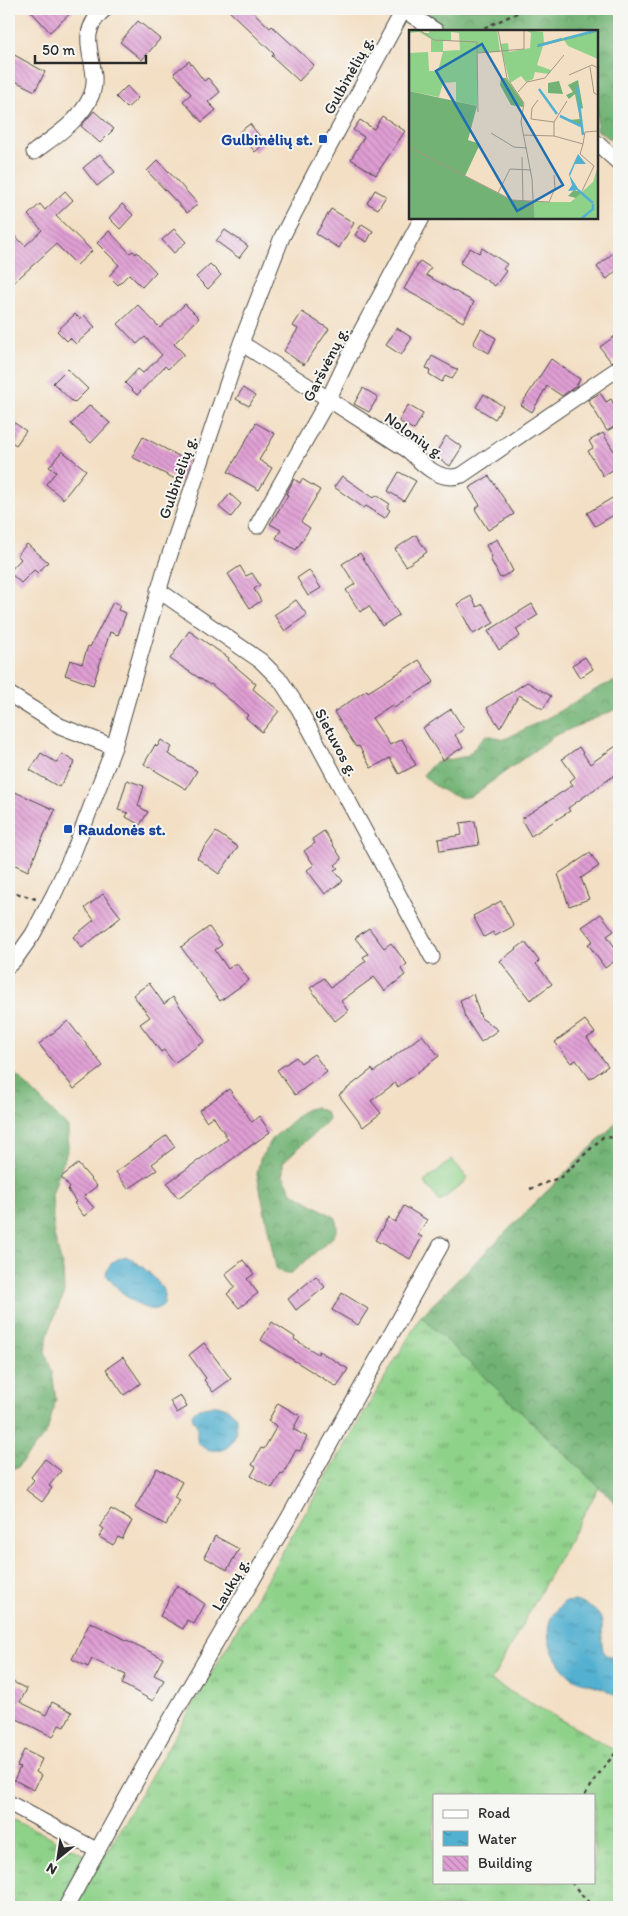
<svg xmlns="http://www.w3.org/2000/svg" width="628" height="1916" font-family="Itim,sans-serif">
  <defs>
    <pattern id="grass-tufts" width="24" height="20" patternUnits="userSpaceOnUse" patternTransform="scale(1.25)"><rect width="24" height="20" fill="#8ed189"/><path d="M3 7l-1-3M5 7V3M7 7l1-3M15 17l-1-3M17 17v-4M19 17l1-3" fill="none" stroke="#74aa70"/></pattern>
    <pattern id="forest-crowns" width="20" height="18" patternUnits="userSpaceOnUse" patternTransform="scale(1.25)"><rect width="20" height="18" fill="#72b375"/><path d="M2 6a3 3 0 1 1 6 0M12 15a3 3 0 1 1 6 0" fill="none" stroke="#5e9260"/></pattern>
    <pattern id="water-ripples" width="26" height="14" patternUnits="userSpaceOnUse" patternTransform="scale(1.25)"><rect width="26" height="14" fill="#52b0d0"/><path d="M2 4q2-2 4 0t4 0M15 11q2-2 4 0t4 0" fill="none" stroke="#448fa9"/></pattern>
    <pattern id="building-back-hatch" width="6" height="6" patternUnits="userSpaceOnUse" patternTransform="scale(1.25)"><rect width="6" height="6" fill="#e09fd4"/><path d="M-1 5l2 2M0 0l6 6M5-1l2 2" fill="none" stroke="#b682ac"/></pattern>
  </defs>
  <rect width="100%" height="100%" fill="#f6f6f2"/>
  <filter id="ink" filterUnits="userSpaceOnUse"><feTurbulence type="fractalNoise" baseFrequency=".02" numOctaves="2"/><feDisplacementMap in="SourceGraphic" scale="10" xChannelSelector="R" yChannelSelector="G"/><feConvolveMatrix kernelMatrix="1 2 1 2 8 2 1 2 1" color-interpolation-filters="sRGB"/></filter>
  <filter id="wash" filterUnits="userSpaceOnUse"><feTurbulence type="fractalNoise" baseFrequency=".0096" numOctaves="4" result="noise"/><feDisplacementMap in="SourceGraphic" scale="20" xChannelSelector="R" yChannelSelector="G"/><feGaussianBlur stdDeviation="1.12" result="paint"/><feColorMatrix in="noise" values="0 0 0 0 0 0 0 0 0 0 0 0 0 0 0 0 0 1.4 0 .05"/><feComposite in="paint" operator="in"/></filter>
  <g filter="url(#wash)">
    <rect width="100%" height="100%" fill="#f3dfc4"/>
    <path fill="url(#grass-tufts)" stroke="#5c7e5a" fill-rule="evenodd" d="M421 1316 599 1487 491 1681 619 1752V1907H607L602 1905 600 1907H9V1816L100 1863ZM434 1795H594V1882H434Z"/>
    <path fill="url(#forest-crowns)" stroke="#4e6f50" d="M412 9H619V145L597 130V31H446Z
      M619 680V708L554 736 472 796C468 797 463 798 459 797 447 794 430 784 423 775L434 763 467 756 486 735 505 739 551 716 600 687Z
      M9 1068 68 1127V1148L52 1194 54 1235 63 1270 64 1292 48 1334 45 1351 52 1372 56 1399 47 1432 17 1468H9Z
      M315 1107 326 1112 329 1120 283 1162V1175L292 1192 336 1218 337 1229 333 1237 291 1273H283L276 1268 257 1174 260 1159 273 1138 304 1110Z
      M619 1120V1506L421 1316Z"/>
    <path fill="#8ed189" stroke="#5c7e5a" d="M452 1159 468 1179 440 1202 424 1182Z"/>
    <path fill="url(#water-ripples)" stroke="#3e6e7e" d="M126 1256C138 1262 163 1282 165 1296 165 1297 164 1304 164 1304 159 1308 155 1311 149 1309 136 1307 112 1285 106 1274 108 1263 116 1259 126 1256Z
      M218 1405 229 1409 236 1417C237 1435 233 1454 211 1450 206 1450 201 1446 198 1442 195 1437 198 1432 197 1427 196 1422 190 1418 193 1413 198 1405 211 1407 218 1405Z
      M575 1601C583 1604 593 1607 599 1615 609 1629 590 1658 619 1658V1697C613 1694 608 1691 602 1688 592 1684 582 1684 573 1678 558 1668 545 1643 549 1624 551 1615 558 1608 564 1602Z"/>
    <g id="blocks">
      <path fill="url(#building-back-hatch)" d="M29 9H75L50 32Z
        M227 9H250L270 28 272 26 314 65 299 81 272 56 274 54Z
        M138 21 160 39 142 60 120 42Z
        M9 52 45 72 35 91 9 78Z
        M189 61 204 81 208 78 220 92 208 102 216 110 202 122 183 101 191 94 174 73Z
        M127 86 138 98 127 108 116 97Z
        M94 111 114 129 100 143 81 126Z
        M382 116 405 131 376 175 351 159 364 137 353 130 360 120 374 129Z
        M250 124 265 143 255 152 239 132Z
        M100 154 115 172 97 186 83 168Z
        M158 160 198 204 187 213 147 171Z
        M375 190 386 196 378 209 367 203Z
        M65 191 73 200 56 216 92 251 77 265 56 244 9 287V229L25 246 42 230 28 215 40 204 45 210Z
        M122 204 133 215 120 229 109 218Z
        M331 209 354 223 339 248 316 234Z
        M362 224 373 231 367 242 355 235Z
        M174 229 186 242 174 253 162 240Z
        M225 230 248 246 239 258 216 241Z
        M109 231 130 253 133 251 136 254 137 252 156 272 142 287 129 274 118 285 109 276 119 265 97 243Z
        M470 248 479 253 482 248 507 264 503 269 506 271 495 286 460 263Z
        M614 252 619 258V268L607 279 597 267Z
        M420 261 431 268 426 275 474 302 463 322 404 289Z
        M210 264 221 275 208 289 196 277Z
        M185 304 199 318 174 344 184 354 168 369 165 366 137 395 125 383 138 369 143 373 162 355 145 337 137 344 118 324 138 305 160 328Z
        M302 312 329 329 304 365 284 351 298 329 293 326Z
        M75 314 80 319 84 315 95 327 76 344 70 338 67 341 57 331Z
        M397 328 412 338 401 355 386 345Z
        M481 329 496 338 489 353 473 344Z
        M619 333V359L611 362 600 347Z
        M432 356 458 370 452 379 445 376 442 382 429 374 430 371 426 368Z
        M551 359 580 379 576 386 562 396 547 386 532 412 521 405Z
        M67 369 88 389 74 403 53 383Z
        M243 388 255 396 249 406 236 399Z
        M363 388 378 397 369 412 354 404Z
        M600 393 606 402 611 399 618 411 614 414 619 424 607 431 588 400Z
        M484 394 503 406 495 419 476 407Z
        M90 405 110 423 91 443 71 424Z
        M408 405 423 414 414 430 399 421Z
        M9 419 26 431 16 445 9 440Z
        M256 423 275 434 259 460 272 468 259 490 228 472Z
        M603 433 619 460V466L603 476 588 451 593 448 589 441Z
        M446 436 462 447 450 466 434 456Z
        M143 437 188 461 181 482 132 457Z
        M62 451 86 470 63 499 46 484 56 472 49 467Z
        M399 472 416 481 404 501 388 491Z
        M342 476 374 498 376 495 390 504 387 508 390 510 385 518 366 506 364 508 334 487Z
        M489 476 514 514 488 530 475 509 480 505 469 488Z
        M294 479 300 483 302 479 320 490 301 522 310 528 296 550 276 538 281 530 270 524 288 495 286 494Z
        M230 494 241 504 231 517 219 507Z
        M619 494V512L595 526 587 513Z
        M416 535 427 552 406 566 395 549Z
        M497 539 513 571 500 578 490 558 492 557 486 545Z
        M27 544 48 562 38 573 34 570 21 583 9 572 21 559 17 555Z
        M360 553 399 615 382 626 369 606 360 612 346 590 355 584 342 564Z
        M240 566 246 576 252 573 260 585 254 589 261 601 250 608 228 574Z
        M309 570 321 588 308 596 297 578Z
        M471 596 477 607 483 604 494 623 473 634 457 604Z
        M296 600 307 615 285 631 274 615Z
        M113 602 120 605 118 610 126 613 118 635 110 632 93 685 65 675 70 660 82 664 88 646 90 647Z
        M532 604 538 615 516 629 520 636 499 650 488 631Z
        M189 631 229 658 228 660 256 684 253 689 279 711 262 732 246 718 248 715 211 684 210 685 170 659Z
        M585 657 593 669 580 678 572 665Z
        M419 660 434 682 394 708 392 705 372 718 390 745 402 739 416 765 399 774 390 758 371 768 359 746 356 747 334 712 367 690 368 692Z
        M527 682 551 696 543 709 519 695 500 728 487 708Z
        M451 709 464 729 455 735 463 747 443 760 423 728Z
        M161 740 172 747 168 754 197 771 186 789 144 764 155 745 157 747Z
        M619 744V772L568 808 570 811 531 836 521 819 573 785 570 781 575 777 562 759 579 747 590 764Z
        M41 753 57 763 62 754 75 762 59 787 30 770Z
        M127 780 144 786 138 806 148 812 140 825 126 817 128 813 118 810Z
        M15 792 55 810 28 871 9 862V805Z
        M475 821 479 845 440 851 438 839 462 835 460 823Z
        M324 831 342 859 335 865 338 868 334 870 343 881 325 894 307 870 314 865 304 851 315 843 312 839Z
        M216 832 238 847 219 874 197 858Z
        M590 853 599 866 581 878 589 899 569 906 558 874Z
        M103 894 121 917 82 948 73 937 94 920 85 908Z
        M501 901 514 926 495 936 493 932 484 937 473 916Z
        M601 914 614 931 607 936 619 953V958L605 968 588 944 593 941 582 927Z
        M209 927 222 945 215 950 228 969 236 963 249 980 220 1001 181 947Z
        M369 928 384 948 391 943 407 964 401 969 405 975 385 991 374 977 341 1001 348 1011 335 1021 310 988 324 978 331 987 366 961 363 957 368 954 355 938Z
        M525 942 539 961 536 964 552 984 530 1000 500 961Z
        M149 983 164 1004 173 997 205 1041 174 1063 164 1050 161 1052 140 1024 150 1017 133 995Z
        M473 994 481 1018 498 1030 481 1042 465 1017 460 1000Z
        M585 1020 595 1033 587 1038 608 1066 590 1079 576 1060 571 1063 555 1042Z
        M68 1021 103 1066 74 1089 39 1044Z
        M422 1035 439 1056 398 1087 395 1083 371 1101 381 1113 363 1127 339 1095 372 1069 374 1072Z
        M314 1054 327 1072 295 1095 277 1070 296 1057 301 1063Z
        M229 1089 252 1122 259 1116 270 1132 178 1198 167 1183 228 1139 213 1116 206 1121 199 1110Z
        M167 1135 175 1147 152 1164 157 1170 128 1189 116 1172Z
        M78 1164 97 1186 84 1196 94 1208 84 1216 74 1203 76 1202 68 1190 70 1188 61 1177Z
        M404 1206 427 1220 418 1235 422 1237 410 1259 375 1240 388 1218 395 1222Z
        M243 1260 254 1274 247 1279 258 1293 239 1308 227 1294 235 1287 225 1274Z
        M316 1276 325 1287 296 1310 288 1299Z
        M342 1293 368 1309 358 1325 332 1310Z
        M272 1322 295 1337 294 1339 318 1354 319 1351 348 1369 337 1387 261 1340Z
        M204 1343 231 1379 213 1392 204 1380 206 1378 189 1355Z
        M123 1357 141 1383 124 1395 106 1369Z
        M180 1395 187 1407 177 1413 170 1401Z
        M278 1403 300 1416 293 1429 307 1437 300 1451 296 1450 283 1474 281 1473 272 1488 251 1476 256 1467 252 1465 261 1448 264 1449 277 1426 268 1421Z
        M45 1459 61 1471 49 1486 52 1488 42 1502 26 1490 34 1480 31 1477Z
        M157 1468 182 1482 174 1497 180 1500 166 1525 135 1508Z
        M111 1509 132 1521 122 1539 118 1537 113 1545 99 1537 104 1529 100 1526Z
        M215 1536 239 1549 227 1570 204 1557Z
        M177 1585 205 1604 194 1624 187 1620 183 1629 160 1616Z
        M90 1622 163 1658 154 1675 164 1680 153 1701 122 1684 126 1675 92 1659 88 1667 72 1659Z
        M9 1680 27 1689 20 1702 46 1715 52 1702 72 1712 64 1727 59 1725 53 1737 13 1717 9 1725Z
        M24 1750 42 1759 36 1772 41 1775 34 1790 14 1780 20 1767 17 1766Z"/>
    </g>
  </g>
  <g filter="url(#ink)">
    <use href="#blocks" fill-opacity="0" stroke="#494642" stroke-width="1"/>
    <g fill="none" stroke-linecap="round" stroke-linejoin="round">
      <defs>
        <path id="minor" d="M402 9 436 31
          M597 143 619 163
          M34 152C55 136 80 121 91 96 104 66 70 37 105 9
          M241 343 409 451C423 465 441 483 462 475L619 368
          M257 526 329 398 358 337 422 218
          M158 590 261 661 281 681 299 709 432 957
          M9 694 60 726 114 747
          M9 965 16 958 33 934 54 894 74 851 114 747 164 572 241 343 282 237 317 169 404 9
          M9 1803 98 1851
          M66 1907 161 1736 288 1519 441 1245"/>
      </defs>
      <use href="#minor" stroke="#494642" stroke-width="17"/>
      <path stroke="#494642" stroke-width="2.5" stroke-dasharray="4 4" stroke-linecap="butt" d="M477 31 526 9
        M9 891 36 899
        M530 1189 561 1177 603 1137 619 1138
        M585 1795 603 1768 619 1749
        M571 1882 586 1900 595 1907"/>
      <use href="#minor" stroke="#fff" stroke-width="15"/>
    </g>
  </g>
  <g fill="#1a4fb4" stroke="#f6f6f2" stroke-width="2">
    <rect x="318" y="134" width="10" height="10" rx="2.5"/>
    <rect x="63" y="824" width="10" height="10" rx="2.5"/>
  </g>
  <g text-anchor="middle" stroke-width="4" stroke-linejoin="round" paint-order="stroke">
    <g font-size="16" fill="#2b2b2b" stroke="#f6f6f2">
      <text transform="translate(348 75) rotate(-61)" y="6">Gulbinėlių g.</text>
      <text transform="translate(325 364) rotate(-63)" y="6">Garšvėnų g.</text>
      <text transform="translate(415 435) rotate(35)" y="6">Nolonių g.</text>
      <text transform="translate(177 477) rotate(-71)" y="6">Gulbinėlių g.</text>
      <text transform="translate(337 742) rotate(62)" y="6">Sietuvos g.</text>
      <text transform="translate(230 1584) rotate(-59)" y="6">Laukų g.</text>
    </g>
    <g font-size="16" font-weight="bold" fill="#164399" stroke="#f6f6f2" text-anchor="end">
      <text x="313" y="145">Gulbinėlių st.</text>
      <text x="78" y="835" text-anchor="start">Raudonės st.</text>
    </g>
  </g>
  <g transform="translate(409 30)">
    <rect width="189" height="189" fill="#f3dfc4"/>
    <path d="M0 0H10L15 3H20V0H88L91 22 68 23V76L47 71V52L34 53 30 67 0 61V23L19 22 20 41H29L34 22H22V9L10 2 0 3ZM42 2 50 3 51 20 34 21V11H42ZM116 0 134 2 135 13 129 17 134 16 128 35 142 40 140 44 126 42 124 49 117 52 112 46 101 53 91 14 99 13 100 22 121 18 122 3ZM189 2V29L159 16 155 10Z" fill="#8ed189" fill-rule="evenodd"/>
    <path d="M189 0V2L128 17 129 14ZM92 48H97L114 72V77L102 75 91 55ZM169 50 174 78 171 79 173 96 160 90 171 89 166 64 160 69 157 65 164 62 159 55ZM150 51 154 64 139 63V53ZM0 61 68 76 59 110 71 114 56 146 102 170 132 172 145 181 143 172H162L167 168 159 166 165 160 174 163 189 177 149 189H0Z" fill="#72b375"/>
    <path d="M189 136V189H125L124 172H162L184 152Z" fill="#8ed189"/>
    <path d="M169 124 177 134H166L161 146 170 160 159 161 163 155 160 144Z" fill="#52b0d0"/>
    <path fill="none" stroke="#52b0d0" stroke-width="2.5" d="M155 9 189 0M129 16 153 9M168 57 174 105M130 59 148 84M151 86 172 96M169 160 184 173M172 189 184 179V174"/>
    <path fill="none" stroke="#a39787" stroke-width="1" d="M11 0 25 10 68 12 69 82M89 0 98 48 115 73 112 92 123 149 125 189M69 23 115 19V0M181 37 185 63 189 65M160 45 183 35 189 38M109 62 118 52 136 48 155 25M129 70 123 78 122 89 145 92M82 103 105 117 118 118M114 105 145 106 174 114 176 102 189 101M145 106V92L158 71M0 117 103 170 140 172 146 158 145 145M113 127 114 171M173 161 185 136 171 124 174 114M89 163 101 139 122 140"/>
    <path fill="#1f6fb2" fill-opacity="0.15" stroke="#1f6fb2" stroke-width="2.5" d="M73 14 154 155 108 181 27 41Z"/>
    <rect width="189" height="189" fill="none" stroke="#2b2b2b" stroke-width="2.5"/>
  </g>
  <rect width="628" height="1916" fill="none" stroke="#f6f6f2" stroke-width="30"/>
  <rect x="433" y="1794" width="162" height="90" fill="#f6f6f2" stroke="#a5a5a2"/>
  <rect x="443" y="1810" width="25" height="8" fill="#ffffff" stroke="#a5a5a2"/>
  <text x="478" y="1818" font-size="15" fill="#2b2b2b">Road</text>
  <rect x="443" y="1831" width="25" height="15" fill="url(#water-ripples)" stroke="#a5a5a2"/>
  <text x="478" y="1844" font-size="15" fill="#2b2b2b">Water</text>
  <rect x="443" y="1856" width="25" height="15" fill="url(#building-back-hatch)" stroke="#a5a5a2"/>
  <text x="478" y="1868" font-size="15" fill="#2b2b2b">Building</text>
  <g transform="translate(58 1858) rotate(210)" stroke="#f6f6f2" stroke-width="4" paint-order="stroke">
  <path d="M0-4L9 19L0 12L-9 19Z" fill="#2b2b2b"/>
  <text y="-8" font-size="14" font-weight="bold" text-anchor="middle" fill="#2b2b2b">N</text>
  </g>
  <path d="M35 55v8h111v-8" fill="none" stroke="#2b2b2b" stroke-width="2.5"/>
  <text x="42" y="55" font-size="15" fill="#2b2b2b" stroke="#f6f6f2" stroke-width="4" paint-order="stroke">50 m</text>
</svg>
